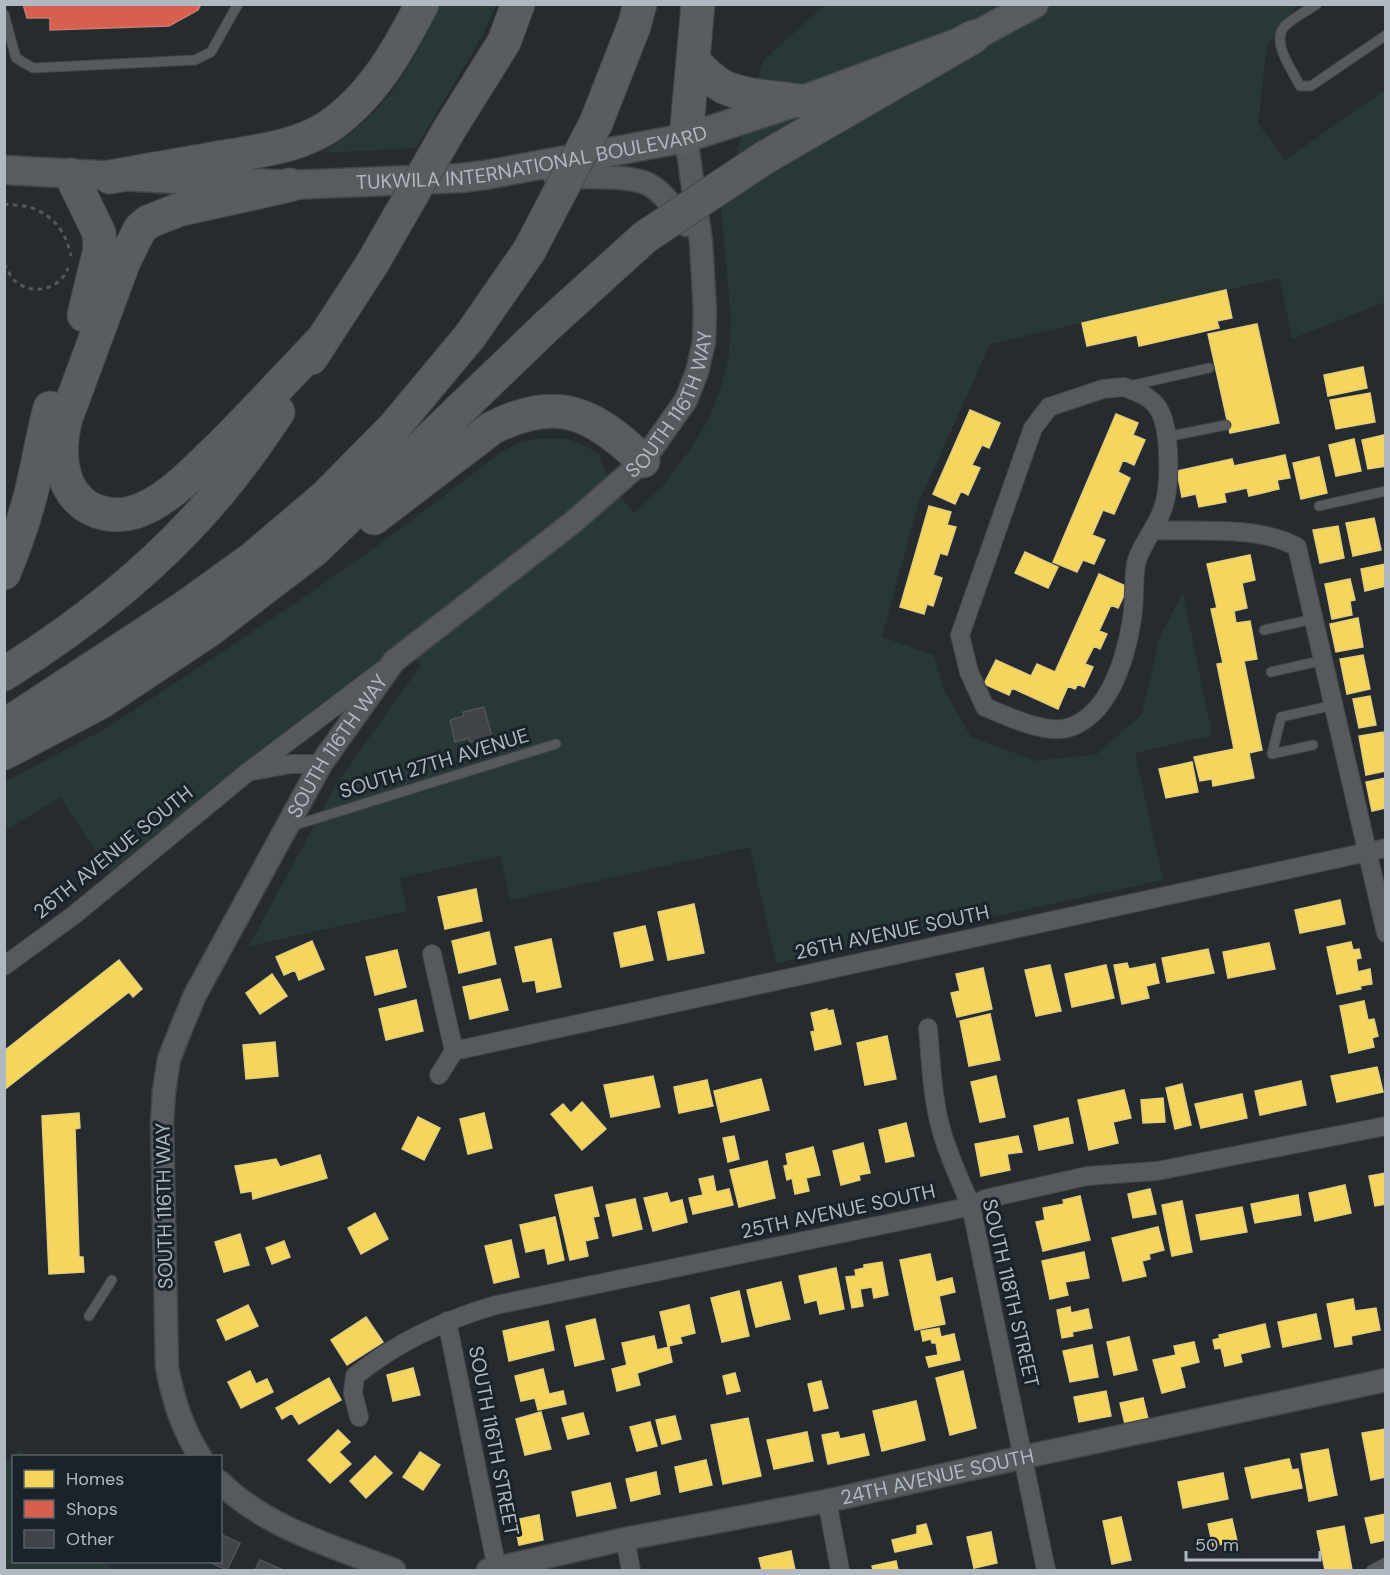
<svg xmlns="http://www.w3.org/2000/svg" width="1390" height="1575" font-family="'DM Sans',sans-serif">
  <rect width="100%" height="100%" fill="#262b30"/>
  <path fill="#273836" d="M440 5H496L482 36 416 148 322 153C387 113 409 71 440 5Z
    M825 5H1297L1267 46 1258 123 1285 160 1385 90V302L1292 339 1280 278 990 344 918 504 882 637 934 655 943 688 971 737 1036 761 1097 754 1142 714 1160 636 1183 593 1212 735 1135 753 1163 880 776 963 750 847 510 900 500 856 400 878 407 911 249 946 337 783 421 665 404 645 112 876 60 797 5 831V782L110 726 309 594 395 533 501 452 519 443 535 439H568L581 444 598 453 610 484 634 513 662 487 688 452 708 421 721 388 729 354 731 320 721 207 763 61Z
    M21 1449 26 1456H14V1562H106L113 1570H5V1462Z"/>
  <path fill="#f6d55c" stroke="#e1cd7b" stroke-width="1.5" d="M1226 290 1232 318 1217 321 1219 328 1139 346 1137 335 1087 346 1082 323Z
    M1257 324 1279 423 1230 433 1208 334Z
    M1363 367 1367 388 1328 396 1324 375Z
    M1370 393 1375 422 1336 429 1330 400Z
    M970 410 1000 423 989 448 982 445 972 465 980 468 968 495 961 491 955 504 933 494Z
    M1116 414 1138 423 1133 435 1145 440 1134 465 1123 460 1118 472 1130 478 1114 514 1103 510 1092 535 1105 540 1094 564 1083 560 1077 572 1053 562Z
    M1384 435 1386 466 1368 469 1362 440Z
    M1354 439 1361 471 1336 476 1329 445Z
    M1285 455 1290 478 1277 480 1279 489 1249 496 1247 488 1224 493 1226 502 1199 507 1196 494 1182 497 1177 471 1232 459 1234 466Z
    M1319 457 1327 493 1301 499 1293 463Z
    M929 506 951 512 947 525 956 527 947 555 940 553 933 575 942 578 933 606 927 604 924 614 900 607Z
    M1374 518 1381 550 1353 556 1346 523Z
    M1338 526 1344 558 1320 563 1313 530Z
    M1025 552 1058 567 1048 588 1015 573Z
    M1250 555 1255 580 1242 583 1247 608 1234 611 1236 623 1250 621 1257 659 1244 661 1262 750 1249 753 1254 778 1213 786 1212 779 1200 781 1194 757 1234 749 1217 664 1223 663 1211 609 1217 608 1207 564Z
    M1386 564V586L1365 591 1361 569Z
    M1099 574 1128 587 1118 608 1111 605 1099 631 1107 634 1100 649 1094 646 1085 664 1093 667 1084 687 1078 684 1075 689 1068 686 1058 709 1012 688 1009 695 984 684 996 660 1031 676 1037 664 1055 672Z
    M1350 579 1355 600 1350 601 1352 615 1332 619 1325 584Z
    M1358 618 1363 647 1336 652 1330 624Z
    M1363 655 1370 689 1347 694 1340 659Z
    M1370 696 1376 725 1359 728 1353 699Z
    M1383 732 1386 746V771L1366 775 1359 736Z
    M1192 762 1198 792 1166 798 1159 769Z
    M1386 778V808L1372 811 1366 782Z
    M476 889 482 921 445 929 438 897Z
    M1340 900 1345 924 1300 933 1295 910Z
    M694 904 704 953 668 960 658 912Z
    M645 926 653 960 621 967 614 933Z
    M489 932 496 964 459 973 452 941Z
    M551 939 561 987 537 992 535 980 523 982 515 947Z
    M312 941 324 969 299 980 295 970 284 975 276 957Z
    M1351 942 1353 950 1359 949 1361 958 1356 959 1358 972 1370 969 1372 984 1360 986 1361 989 1337 994 1327 947Z
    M1269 943 1275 969 1228 978 1223 952Z
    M1208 949 1214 973 1167 982 1162 958Z
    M397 950 406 987 375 995 366 957Z
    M119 960 142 989 133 997 129 992 4 1090V1051Z
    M1127 963 1129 969 1155 964 1159 983 1146 986 1149 998 1122 1004 1114 965Z
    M1050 965 1061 1011 1036 1016 1025 970Z
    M1106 965 1114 998 1072 1007 1065 974Z
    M983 968 992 1009 957 1017 951 993 960 991 956 974Z
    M272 974 287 996 260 1014 246 993Z
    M500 979 508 1010 470 1019 463 987Z
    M416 1000 423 1031 386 1040 379 1009Z
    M1364 1001 1368 1020 1374 1019 1378 1036 1372 1038 1374 1047 1349 1053 1340 1006Z
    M827 1009V1011L833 1010 841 1044 815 1050 811 1032 815 1031 811 1013Z
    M990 1014 1000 1060 969 1066 960 1021Z
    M887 1036 896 1079 865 1085 857 1043Z
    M275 1042 278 1076 246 1079 243 1045Z
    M1377 1067 1383 1092 1337 1102 1331 1076Z
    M653 1076 660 1107 611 1117 604 1085Z
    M996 1076 1005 1117 980 1122 971 1082Z
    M761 1079 769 1110 721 1122 714 1091Z
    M707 1080 713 1106 679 1113 674 1087Z
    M1301 1081 1306 1105 1260 1115 1255 1091Z
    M1182 1084 1191 1125 1175 1129 1166 1088Z
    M1124 1090 1131 1118 1113 1122 1118 1143 1089 1150 1078 1100Z
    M1242 1094 1247 1118 1201 1128 1195 1104Z
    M1163 1098 1165 1122 1143 1123 1141 1100Z
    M582 1102 606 1129 582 1150 551 1114 563 1104 571 1113Z
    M79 1113 80 1128 75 1129 79 1257H83L84 1272 49 1274 42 1116Z
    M484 1113 492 1148 468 1154 460 1119Z
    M418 1117 440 1128 424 1160 402 1149Z
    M1068 1118 1073 1143 1039 1150 1034 1126Z
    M906 1123 914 1156 886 1162 879 1130Z
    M734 1136 739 1159 728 1162 723 1138Z
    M1018 1136 1022 1152 1007 1154 1010 1170 981 1176 975 1144Z
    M863 1143 870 1173 859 1175 860 1180 841 1185 833 1151Z
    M813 1147 820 1175 806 1178 809 1191 795 1194 792 1178 787 1180 784 1166 788 1165 786 1154Z
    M320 1155 327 1178 253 1199 252 1191 241 1193 235 1166 276 1159 280 1167Z
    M767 1161 775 1198 739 1207 730 1170Z
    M1386 1173V1204L1375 1206 1369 1176Z
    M713 1176 716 1192 729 1189 733 1205 693 1214 689 1198 703 1195 699 1179Z
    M1345 1185 1351 1213 1315 1221 1309 1193Z
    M592 1187 599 1216 593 1217 598 1238 585 1241 588 1256 570 1260 555 1195Z
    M1150 1189 1156 1214 1133 1218 1128 1194Z
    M667 1193 670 1203 682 1200 687 1222 653 1231 644 1198Z
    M1298 1195 1301 1215 1255 1223 1251 1204Z
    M1080 1196 1090 1240 1043 1251 1036 1222 1045 1220 1043 1208 1064 1204 1063 1200Z
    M635 1199 642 1229 613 1236 606 1205Z
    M1182 1201 1192 1252 1172 1256 1162 1205Z
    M1242 1207 1247 1232 1201 1240 1196 1215Z
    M375 1213 388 1239 361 1254 348 1228Z
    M555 1217 564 1260 548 1264 545 1248 526 1252 520 1225Z
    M1158 1227 1164 1250 1149 1254 1150 1259 1142 1261 1146 1276 1123 1281 1112 1238Z
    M240 1234 249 1265 224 1272 215 1242Z
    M511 1240 519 1277 494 1283 485 1246Z
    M284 1241 290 1257 272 1264 266 1248Z
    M1084 1252 1089 1278 1065 1282 1068 1295 1050 1299 1042 1261Z
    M930 1254 936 1282 952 1278 955 1292 939 1296 945 1324 915 1330 900 1260Z
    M882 1262 888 1295 874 1298 872 1287 860 1289 863 1306 852 1308 846 1277 856 1276 855 1270 864 1268V1265Z
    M836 1268 844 1309 820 1314 817 1300 805 1303 799 1276Z
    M781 1282 790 1319 756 1327 747 1290Z
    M739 1291 749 1336 722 1342 711 1298Z
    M1353 1299 1355 1311 1376 1308 1380 1330 1351 1336 1352 1344 1335 1347 1327 1304Z
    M248 1305 258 1326 226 1340 217 1320Z
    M689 1305 695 1333 680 1337 682 1343 668 1346 660 1312Z
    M1070 1307 1071 1313 1088 1309 1092 1328 1072 1332 1073 1336 1062 1338 1057 1310Z
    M1316 1314 1321 1339 1283 1347 1278 1322Z
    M366 1317 383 1342 347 1365 331 1340Z
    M595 1319 604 1359 575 1366 566 1326Z
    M548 1321 554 1350 509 1361 503 1331Z
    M1265 1324 1270 1347 1240 1354 1242 1362 1225 1366 1221 1348 1215 1349 1213 1340 1220 1338 1219 1335Z
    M939 1328 941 1337 954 1334 960 1360 929 1367 926 1357 938 1355 936 1343H932L931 1339 923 1341 921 1331Z
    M654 1336 657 1350 669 1347 672 1362 637 1373 640 1385 617 1391 612 1369 627 1365 622 1343Z
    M1129 1337 1137 1370 1114 1375 1107 1342Z
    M1194 1342 1199 1362 1180 1367 1185 1387 1162 1393 1153 1360 1176 1355 1174 1346Z
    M1092 1345 1098 1377 1070 1382 1063 1351Z
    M413 1368 420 1395 393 1401 387 1375Z
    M543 1369 549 1394 563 1391 566 1404 538 1410 535 1398 521 1401 515 1376Z
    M250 1371 256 1384 267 1379 273 1392 241 1408 228 1382Z
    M963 1371 976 1428 950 1435 936 1378Z
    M735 1373 740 1391 727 1394 723 1376Z
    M329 1378 341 1400 299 1424 292 1413 282 1419 276 1408Z
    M821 1381 828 1408 814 1411 808 1384Z
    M1106 1391 1111 1416 1079 1422 1074 1397Z
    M1143 1398 1148 1419 1125 1424 1120 1403Z
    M916 1401 925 1440 882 1451 873 1411Z
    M541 1412 551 1449 525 1455 516 1419Z
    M583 1413 589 1434 568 1439 562 1418Z
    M675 1416 681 1439 662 1444 656 1420Z
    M748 1418 761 1476 723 1484 711 1425Z
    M650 1422 657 1446 637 1451 630 1427Z
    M1386 1429V1477L1371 1480 1362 1433Z
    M338 1430 350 1442 339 1452 351 1464 330 1483 308 1460Z
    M807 1432 813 1461 774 1469 767 1440Z
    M838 1432 840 1439 864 1434 869 1455 828 1464 822 1435Z
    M1328 1449 1337 1495 1309 1501 1301 1454Z
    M420 1452 440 1465 423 1490 403 1477Z
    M375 1456 392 1473 366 1498 350 1481Z
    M1289 1459 1292 1470 1298 1469 1302 1488 1252 1498 1245 1468Z
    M706 1460 712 1485 680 1492 675 1467Z
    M656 1472 660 1494 631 1501 626 1479Z
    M1223 1473 1228 1499 1183 1508 1178 1482Z
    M610 1483 616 1508 577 1516 572 1492Z
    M1386 1514V1540L1371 1543 1365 1518Z
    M539 1515 543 1540 519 1545 514 1520Z
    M1121 1517 1131 1560 1112 1564 1103 1521Z
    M1232 1519 1237 1541 1213 1546 1208 1524Z
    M926 1524 932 1544 895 1552 892 1540 917 1534V1526Z
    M1344 1526 1352 1570H1325L1317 1531Z
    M991 1532 997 1563 974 1568 967 1537Z
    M791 1551 795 1570H758H762L759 1558Z
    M896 1561 898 1570H873L872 1566Z"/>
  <path fill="#d6604d" stroke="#cb7b70" stroke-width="1.5" d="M23 4H201L198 10 169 26 50 30V18H27Z"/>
  <path fill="#404448" stroke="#4e5458" stroke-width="1.5" d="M484 707 492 737 470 742 469 738 455 742 450 720 464 716 463 712Z
    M220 1534 240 1543 227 1570 209 1562H220Z
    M260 1560 283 1570H255Z"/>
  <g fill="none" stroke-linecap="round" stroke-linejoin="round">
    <defs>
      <path id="service" d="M1317 4C1307 11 1292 18 1284 27 1271 43 1293 71 1300 86H1311L1386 35
        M4 14 16 58 33 68 195 60 211 52 238 4
        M1129 386 1209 368
        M1166 437 1226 425
        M1319 506 1386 491
        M1264 630 1314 619
        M1271 672 1324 660
        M1313 745 1272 754 1281 717 1334 705
        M292 826 556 744
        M89 1316 112 1280
        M1371 1570 1386 1562"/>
      <path id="minor" d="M1124 387C1137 392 1150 396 1158 408 1171 428 1171 489 1162 511 1156 528 1139 548 1136 564 1133 582 1135 601 1132 619 1126 657 1110 715 1068 728 1044 734 1007 716 985 707L969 672 960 635 1033 428 1049 407 1103 389Z
        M1153 530C1198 532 1258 525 1297 547L1386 933
        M253 771 291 764H321
        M432 954 454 1051
        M4 966 74 915 248 772 383 670
        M928 1028C931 1062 932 1096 941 1129 948 1155 960 1180 971 1206L1046 1570
        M439 1075 454 1051 1386 848
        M447 1321 497 1569
        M359 1417 353 1393 355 1376C397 1342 444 1320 496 1305L949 1211 971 1206 985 1199 1087 1176 1157 1171 1386 1126
        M827 1501 840 1570
        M625 1539 631 1570"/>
      <g id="tertiary">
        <path d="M555 177C579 178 628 174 648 184 664 192 675 211 687 225"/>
        <path id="s1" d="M200 1456C182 1429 173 1400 167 1367L162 1123 164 1091 169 1059 182 1026 195 995 321 764 394 661 572 523 643 461 686 400 697 372 704 342 705 311 701 242 686 138"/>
        <path d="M220 1482C266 1528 335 1547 394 1570"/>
        <path id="s2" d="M488 1570 625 1539 827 1501 1024 1457 1386 1380"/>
      </g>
      <g id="primary">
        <path id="s3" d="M4 170 290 185 461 178 485 175 686 138 800 101 973 37 1034 4"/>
      </g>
      <path id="motorway" d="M694 62C703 71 712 81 724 87 746 97 776 97 800 101
        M596 123 634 26 640 4
        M449 130 504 42 518 4
        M686 138 698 4
        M764 158 973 37
        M71 175 99 233 100 249 84 315
        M110 177C147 170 185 164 223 157 258 151 297 147 328 127 372 97 398 51 422 4
        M290 185 178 210 148 222 140 229 124 261 66 418C59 444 58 480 79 500 93 514 116 518 135 512 168 501 193 472 218 449 254 413 288 376 323 339
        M311 358 372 264
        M374 518 492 428C557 395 594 413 643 461
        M4 573C16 544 26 515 33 485 39 459 43 434 50 408
        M4 674C84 624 161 563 221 490 241 466 260 439 278 412
        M4 726 184 608 252 559 326 496 395 426 470 336 529 251
        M4 753 101 702 208 631 314 550 549 324 645 237"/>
    </defs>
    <use href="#service" stroke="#42464a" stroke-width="11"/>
    <use href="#minor" stroke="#42464a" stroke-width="20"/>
    <use href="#tertiary" stroke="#42464a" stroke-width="25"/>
    <use href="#primary" stroke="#41464a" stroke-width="31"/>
    <use href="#motorway" stroke="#43484c" stroke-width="35"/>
    <path stroke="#54595d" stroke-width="3" stroke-dasharray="4.5 4.5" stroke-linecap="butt" d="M4 204C12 205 22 205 29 207 54 215 66 232 71 256
      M4 264C8 269 10 277 15 281 32 296 60 290 68 268"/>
    <use href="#service" stroke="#565a5f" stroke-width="9"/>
    <use href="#minor" stroke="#565a5f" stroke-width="18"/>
    <use href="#tertiary" stroke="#565a5f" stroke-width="22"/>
    <use href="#primary" stroke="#585c61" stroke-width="28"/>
    <use href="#motorway" stroke="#5a5d60" stroke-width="33"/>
    <defs>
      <path id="motorway-bridge" d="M645 237 764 158
        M529 251 596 123
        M372 264 449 130"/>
    </defs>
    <use href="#motorway-bridge" stroke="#43484c" stroke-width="35" stroke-linecap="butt"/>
    <use href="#motorway-bridge" stroke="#5a5d60" stroke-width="33"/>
  </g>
  <g text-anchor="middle" stroke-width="6" stroke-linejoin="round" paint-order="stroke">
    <g font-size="20" fill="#b0b9c2" stroke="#1b232a">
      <text dy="7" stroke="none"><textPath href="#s3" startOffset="530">TUKWILA INTERNATIONAL BOULEVARD</textPath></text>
      <text dy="7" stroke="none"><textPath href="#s1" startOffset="1246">SOUTH 116TH WAY</textPath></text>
      <text dy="7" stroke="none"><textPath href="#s1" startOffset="760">SOUTH 116TH WAY</textPath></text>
      <text transform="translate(434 763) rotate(-17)" y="7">SOUTH 27TH AVENUE</text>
      <text transform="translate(113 852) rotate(-39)" y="7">26TH AVENUE SOUTH</text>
      <text transform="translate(892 932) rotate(-12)" y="7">26TH AVENUE SOUTH</text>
      <text transform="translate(164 1206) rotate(-91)" y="7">SOUTH 116TH WAY</text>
      <text transform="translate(838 1211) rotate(-12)" y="7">25TH AVENUE SOUTH</text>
      <text transform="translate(1011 1293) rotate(77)" y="7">SOUTH 118TH STREET</text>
      <text transform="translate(494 1441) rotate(79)" y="7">SOUTH 116TH STREET</text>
      <text dy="7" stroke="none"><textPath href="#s2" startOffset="459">24TH AVENUE SOUTH</textPath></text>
    </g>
  </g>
  <rect width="1390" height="1575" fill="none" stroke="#b0b9c2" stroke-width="12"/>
  <rect x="12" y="1455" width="210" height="108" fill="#1b232a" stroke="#575f67" stroke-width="1.5"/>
  <rect x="24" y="1470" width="30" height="18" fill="#f6d55c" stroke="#575f67" stroke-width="1.5"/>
  <text x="66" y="1485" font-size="18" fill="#b0b9c2">Homes</text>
  <rect x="24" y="1500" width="30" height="18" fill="#d6604d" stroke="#575f67" stroke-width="1.5"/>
  <text x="66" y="1515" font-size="18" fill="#b0b9c2">Shops</text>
  <rect x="24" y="1530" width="30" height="18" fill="#404448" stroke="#575f67" stroke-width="1.5"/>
  <text x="66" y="1545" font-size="18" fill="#b0b9c2">Other</text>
  <path d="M1186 1551v9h134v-9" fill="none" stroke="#b0b9c2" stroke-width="3"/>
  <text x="1195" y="1551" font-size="18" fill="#b0b9c2" stroke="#1b232a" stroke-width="4.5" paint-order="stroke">50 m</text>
</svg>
